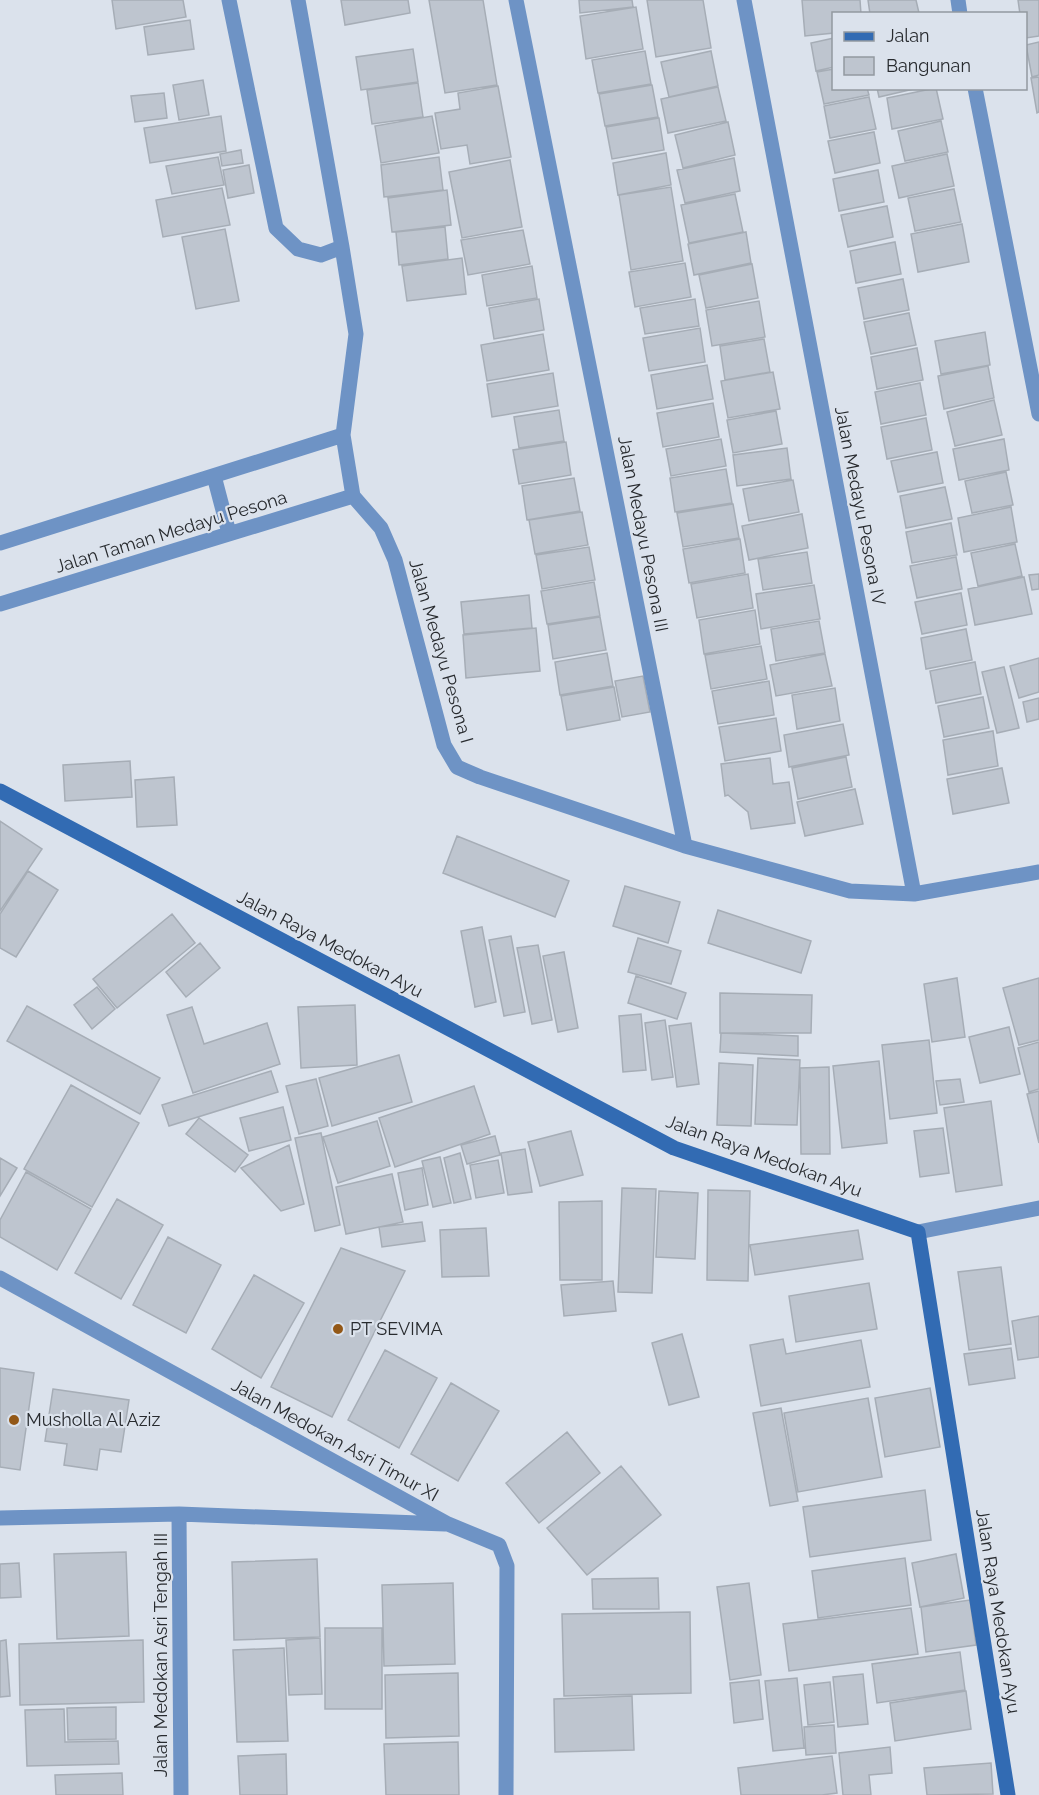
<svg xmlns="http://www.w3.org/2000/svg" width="1039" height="1795" font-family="Raleway,sans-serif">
  <rect width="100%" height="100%" fill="#dbe2ec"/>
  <path fill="#bec5cf" stroke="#a6adb6" stroke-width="1.5" d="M112 0H183L186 17 116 29Z
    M341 0H408L410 13 345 25Z
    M429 0H483L497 85 445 93Z
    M579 0H632L633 7 580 13Z
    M647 0H703L711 48 656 57Z
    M802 0H860L861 14H834V33L805 36Z
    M868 0H916L919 13 870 14Z
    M1018 0H1039V36L1026 38V14H1020Z
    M636 7 643 49 586 59 580 16Z
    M190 20 194 49 148 55 144 27Z
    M834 38V67L816 71 811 43Z
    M1039 42V75L1032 77 1026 45Z
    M413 49 418 82 361 90 356 57Z
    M645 51 651 84 598 93 592 60Z
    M711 51 718 86 669 97 661 62Z
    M834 69V88H867L869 95 824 104 817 72Z
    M1039 77V112L1037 113 1031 78Z
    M203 80 209 115 179 120 173 85Z
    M418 83 423 117 372 124 367 90Z
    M652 85 658 117 605 126 599 94Z
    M498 86 511 157 470 164 467 145 441 149 435 113 460 109 458 93Z
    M718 87 726 121 668 133 661 99Z
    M877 88H918L879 97Z
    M936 88 943 119 892 129 887 98Z
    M164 93 167 118 135 122 131 96Z
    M869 97 876 129 830 138 824 106Z
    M221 116 226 151 150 163 144 128Z
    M432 116 439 153 381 163 375 126Z
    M659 118 664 150 612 159 606 127Z
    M941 121 948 152 905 161 898 131Z
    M728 122 735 155 683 168 675 135Z
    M874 132 880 163 835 173 828 141Z
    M241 150 243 163 222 166 220 154Z
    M666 153 671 185 618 195 613 163Z
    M947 154 954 186 899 198 892 166Z
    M218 157 224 185 172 194 166 166Z
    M439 157 443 190 384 197 381 165Z
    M734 158 740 191 685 203 677 170Z
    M510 160 522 227 462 238 449 172Z
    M249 165 254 193 228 198 223 170Z
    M878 170 884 202 839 211 833 179Z
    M671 187 683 261 631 270 619 195Z
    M222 188 230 225 163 237 156 200Z
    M954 189 961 222 915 231 908 198Z
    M447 190 451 225 392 232 388 198Z
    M735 194 743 232 689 243 681 205Z
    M887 206 893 237 848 247 841 215Z
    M962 224 969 262 918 272 911 234Z
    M445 227 448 259 399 265 396 232Z
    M225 229 239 301 196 309 182 237Z
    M523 230 530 264 468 275 461 240Z
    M746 232 751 263 694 275 688 244Z
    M895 242 901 274 856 283 850 251Z
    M462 258 466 294 407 301 402 266Z
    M685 263 691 297 635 307 629 272Z
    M752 264 758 298 706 308 699 275Z
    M532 266 537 298 487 306 482 275Z
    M903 279 909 310 864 319 858 288Z
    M539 299 544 330 494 339 489 308Z
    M695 299 699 326 645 334 640 308Z
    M759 301 765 337 712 346 706 310Z
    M909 313 916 345 871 354 864 322Z
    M700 328 705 362 649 371 643 338Z
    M985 332 990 365 941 374 935 341Z
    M543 334 549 370 487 381 481 345Z
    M764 339 770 372 725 380 720 346Z
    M917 348 923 380 877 389 871 357Z
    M707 365 713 399 657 409 651 375Z
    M988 366 994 398 944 409 938 376Z
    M773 372 780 409 728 418 721 381Z
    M553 373 558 406 492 417 487 384Z
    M920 383 926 415 881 424 875 392Z
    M994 400 1002 435 955 446 947 412Z
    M713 403 719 437 663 447 657 413Z
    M559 410 564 441 519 448 514 417Z
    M776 411 782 444 733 453 727 420Z
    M926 418 932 450 887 459 881 427Z
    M721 439 726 466 671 476 666 449Z
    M1004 439 1009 470 959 480 953 449Z
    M566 442 571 475 519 484 513 450Z
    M787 448 791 479 737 486 733 455Z
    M937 452 943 483 898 492 891 461Z
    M726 469 732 503 675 512 670 478Z
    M1006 472 1013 505 972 513 965 481Z
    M574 478 580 511 527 520 522 486Z
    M793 480 799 512 749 521 743 489Z
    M945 487 952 519 906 528 900 496Z
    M733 504 739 538 683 547 677 513Z
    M1011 507 1017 542 964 552 958 518Z
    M582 512 588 545 535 554 529 520Z
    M802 514 808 548 749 560 742 526Z
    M951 523 957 555 912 563 906 532Z
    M740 539 745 573 689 583 683 549Z
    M1015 544 1022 576 978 586 971 553Z
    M589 547 595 580 542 589 536 555Z
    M807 552 812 583 763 590 758 559Z
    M956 557 962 589 917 598 910 566Z
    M748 574 753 608 697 618 691 584Z
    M1039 574V589L1032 590 1029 575Z
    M1024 577 1032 614 975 625 968 589Z
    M594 582 600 616 547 624 541 591Z
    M814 585 820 619 761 629 756 594Z
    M961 593 967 625 922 634 915 602Z
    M529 595 532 628 464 634 461 602Z
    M755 610 760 644 704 654 699 620Z
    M600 617 606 650 553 659 548 625Z
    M819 621 825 653 776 661 771 629Z
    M536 628 540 671 466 678 463 635Z
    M966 629 972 660 926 669 921 638Z
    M761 646 767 679 711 689 705 655Z
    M607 653 613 686 560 695 555 662Z
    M825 654 832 686 776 696 770 665Z
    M1039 658V692L1019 698 1010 666Z
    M975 662 981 694 936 703 930 671Z
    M1004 667 1019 728 997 733 982 672Z
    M643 676 650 712 622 717 615 681Z
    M769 681 774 715 718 724 712 691Z
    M614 687 620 720 567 730 561 696Z
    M835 688 840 721 797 729 792 695Z
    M983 697 989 728 944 737 938 706Z
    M1039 698V719L1027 722 1023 702Z
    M776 718 781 751 725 761 719 727Z
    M843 724 849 755 789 767 784 735Z
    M993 731 998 766 948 775 943 740Z
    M846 757 852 787 798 799 792 768Z
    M770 758 773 784 789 782 795 823 751 829 748 812 728 795 725 796 721 764Z
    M130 761 132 797 65 801 63 765Z
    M1002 768 1009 803 953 814 947 779Z
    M174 777 177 825 137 827 135 780Z
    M855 789 863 824 805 836 797 802Z
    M0 821 42 849 0 911Z
    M457 836 569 881 555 917 443 873Z
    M28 871 58 890 16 957 0 948V914Z
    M625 886 680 902 668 943 613 926Z
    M718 910 811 941 801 973 708 943Z
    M172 914 195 943 117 1008 93 979Z
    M482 927 496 1002 475 1007 461 931Z
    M511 936 525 1012 504 1016 489 940Z
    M638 938 681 951 671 984 628 972Z
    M200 943 220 968 186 997 166 972Z
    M538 945 552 1020 532 1024 517 948Z
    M564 952 578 1028 558 1032 543 956Z
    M636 976 686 993 677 1019 628 1003Z
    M957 978 965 1037 932 1042 924 984Z
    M1039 978V1040L1019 1045 1003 988Z
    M97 987 115 1009 92 1029 74 1005Z
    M720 993 812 995 811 1033H720Z
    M355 1005 357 1065 301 1068 298 1007Z
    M27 1006 160 1078 140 1114 7 1041Z
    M192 1007 204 1044 267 1023 280 1064 193 1093 167 1015Z
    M641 1014 646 1070 623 1072 619 1016Z
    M665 1020 673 1077 652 1080 645 1023Z
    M691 1023 699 1084 677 1087 669 1026Z
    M1009 1027 1020 1074 980 1083 969 1037Z
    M721 1033 798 1036V1056L720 1052Z
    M929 1040 937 1113 890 1119 882 1045Z
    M1039 1042V1089L1029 1092 1018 1048Z
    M399 1055 412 1102 332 1126 319 1078Z
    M758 1058 800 1060 797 1125 755 1124Z
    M879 1061 887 1143 842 1148 833 1066Z
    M719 1063 753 1065 751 1126 717 1125Z
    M829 1067 830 1154H801L800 1068Z
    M271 1071 278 1092 169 1126 162 1105Z
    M316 1079 328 1126 299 1134 286 1086Z
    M960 1079 964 1102 940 1105 936 1081Z
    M71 1085 139 1123 92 1207 24 1169Z
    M474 1086 490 1134 395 1167 379 1118Z
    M1039 1091V1143L1027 1094Z
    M991 1101 1002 1185 956 1192 944 1108Z
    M283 1107 291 1140 249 1151 240 1118Z
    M199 1118 248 1155 235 1172 186 1134Z
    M377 1121 390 1166 338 1183 323 1137Z
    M943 1128 949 1173 920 1177 914 1131Z
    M571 1131 583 1175 540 1186 528 1142Z
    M321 1133 340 1225 315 1231 295 1138Z
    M495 1136 500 1155 467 1164 461 1145Z
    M289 1145 304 1204 281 1211 241 1168Z
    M525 1149 532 1192 508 1195 501 1153Z
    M460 1153 471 1199 454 1203 444 1158Z
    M440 1157 451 1203 433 1207 422 1161Z
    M0 1158 17 1168 0 1196Z
    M498 1160 504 1193 476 1198 470 1165Z
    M422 1168 428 1205 405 1210 398 1173Z
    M26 1172 91 1209 57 1270 0 1237V1220Z
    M392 1174 403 1222 346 1234 336 1187Z
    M622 1188 656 1189 652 1293 618 1292Z
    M708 1190 750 1191 748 1281 707 1280Z
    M659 1191 698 1193 695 1259 656 1257Z
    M117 1199 163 1225 121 1299 75 1273Z
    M602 1201V1280H560L559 1202Z
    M422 1222 425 1241 382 1247 379 1227Z
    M486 1228 489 1276 442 1277 440 1230Z
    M858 1230 863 1259 755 1275 750 1245Z
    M168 1237 221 1265 186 1333 133 1305Z
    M341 1248 405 1271 332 1417 271 1387Z
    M1001 1267 1011 1344 969 1350 958 1272Z
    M254 1275 304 1303 261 1378 212 1349Z
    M613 1281 616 1311 564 1316 561 1285Z
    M869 1283 877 1329 796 1342 789 1296Z
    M1039 1316V1357L1018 1360 1012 1321Z
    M682 1334 699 1397 669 1405 652 1343Z
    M783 1339 786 1354 861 1340 870 1387 761 1406 750 1345Z
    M1011 1348 1015 1378 969 1385 964 1354Z
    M385 1350 437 1378 399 1448 348 1420Z
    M0 1368 34 1373 20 1470 0 1467Z
    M451 1383 499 1411 458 1481 411 1454Z
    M930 1388 940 1447 885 1457 875 1398Z
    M53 1389 129 1400 121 1452 100 1449 97 1470 64 1465 67 1444 45 1441Z
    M868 1398 882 1477 798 1492 784 1413Z
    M781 1408 798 1501 770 1506 753 1413Z
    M567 1432 600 1473 539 1523 506 1483Z
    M621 1466 661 1515 587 1575 547 1528Z
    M925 1490 931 1540 810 1557 803 1507Z
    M126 1552 129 1636 57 1639 54 1554Z
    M956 1554 964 1598 920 1607 912 1563Z
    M905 1558 911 1605 818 1618 812 1571Z
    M317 1559 320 1637 234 1640 232 1562Z
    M19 1563 21 1597 0 1598V1564Z
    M658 1578 659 1609H593L592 1579Z
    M453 1583 455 1664 384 1666 382 1585Z
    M749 1583 761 1675 730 1680 717 1587Z
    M970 1600 976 1645 926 1652 921 1607Z
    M911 1608 918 1654 789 1671 783 1624Z
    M690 1612 691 1693 564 1696 562 1614Z
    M325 1628H382V1709H325Z
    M320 1638 322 1694 289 1695 286 1640Z
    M6 1640 10 1696 0 1697V1641Z
    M143 1640 144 1702 20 1705 19 1644Z
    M284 1648 288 1741 237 1742 233 1650Z
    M960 1652 965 1690 877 1703 872 1664Z
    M458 1673 459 1736 386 1738 385 1675Z
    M863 1674 868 1724 838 1727 833 1677Z
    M797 1678 804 1748 773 1751 765 1681Z
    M759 1680 763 1719 734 1723 730 1683Z
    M830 1682 834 1722 808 1725 804 1685Z
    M966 1691 971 1729 895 1741 890 1703Z
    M632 1696 634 1750 555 1752 554 1699Z
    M116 1707V1739L68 1740 67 1708Z
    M64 1709 65 1742 118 1741 119 1764 27 1766 25 1710Z
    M834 1725 836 1753 806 1755 804 1727Z
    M458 1742 459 1795H386L384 1744Z
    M890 1747 892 1773 869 1775 871 1795H843L839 1753Z
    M286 1754 287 1795H240L238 1756Z
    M832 1756 837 1793 822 1795H741L738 1768Z
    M991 1763 993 1794 927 1795 924 1768Z
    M122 1773 123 1795H56L55 1775Z"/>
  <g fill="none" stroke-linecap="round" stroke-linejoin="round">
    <path stroke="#6e93c5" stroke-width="15" d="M229 0 276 228 298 249 321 255 342 247
      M298 0 342 247 356 334 343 435 353 496
      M516 0 685 846 850 891 914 894
      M744 0 914 894 1039 872
      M958 0 960 14
      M975 88 1039 414
      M214 476 229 533
      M353 496 381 528 395 560 444 745 457 767 480 777 685 846
      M0 543 343 435
      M0 604 353 496
      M918 1232 1039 1208
      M0 1278 448 1524 499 1545 507 1566 506 1795
      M179 1514 181 1795
      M0 1518 179 1514 445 1524"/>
    <path stroke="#326bb3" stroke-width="15" d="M0 791 674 1148 918 1232 1008 1795"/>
  </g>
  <g fill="#935817" stroke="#dbe2ec" stroke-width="2">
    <circle cx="338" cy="1329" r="6"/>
    <circle cx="14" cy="1420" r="6"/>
  </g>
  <g text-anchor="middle" stroke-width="4.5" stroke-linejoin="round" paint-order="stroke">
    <g font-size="18" fill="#282b2f" stroke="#dbe2ec">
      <text transform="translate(860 506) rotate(79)" y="6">Jalan Medayu Pesona IV</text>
      <text transform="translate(171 532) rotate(-17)" y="6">Jalan Taman Medayu Pesona</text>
      <text transform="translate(643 534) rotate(79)" y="6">Jalan Medayu Pesona III</text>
      <text transform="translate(441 651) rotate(74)" y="6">Jalan Medayu Pesona I</text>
      <text transform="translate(330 944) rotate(28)" y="6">Jalan Raya Medokan Ayu</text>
      <text transform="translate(764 1156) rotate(20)" y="6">Jalan Raya Medokan Ayu</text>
      <text transform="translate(335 1440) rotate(29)" y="6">Jalan Medokan Asri Timur XI</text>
      <text transform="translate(998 1611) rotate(81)" y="6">Jalan Raya Medokan Ayu</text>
      <text transform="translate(161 1655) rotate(-90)" y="6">Jalan Medokan Asri Tengah III</text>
    </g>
    <g font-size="18" fill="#282b2f" stroke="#dbe2ec" text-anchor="start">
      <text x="350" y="1335">PT SEVIMA</text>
      <text x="26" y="1426">Musholla Al Aziz</text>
    </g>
  </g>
  <rect x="832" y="12" width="195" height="78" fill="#dbe2ec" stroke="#9399a0" stroke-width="1.5"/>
  <rect x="844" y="32" width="30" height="9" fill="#326bb3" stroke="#9399a0" stroke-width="1.5"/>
  <text x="886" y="42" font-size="18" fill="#282b2f">Jalan</text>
  <rect x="844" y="57" width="30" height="18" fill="#bec5cf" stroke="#9399a0" stroke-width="1.5"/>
  <text x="886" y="72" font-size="18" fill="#282b2f">Bangunan</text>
</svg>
